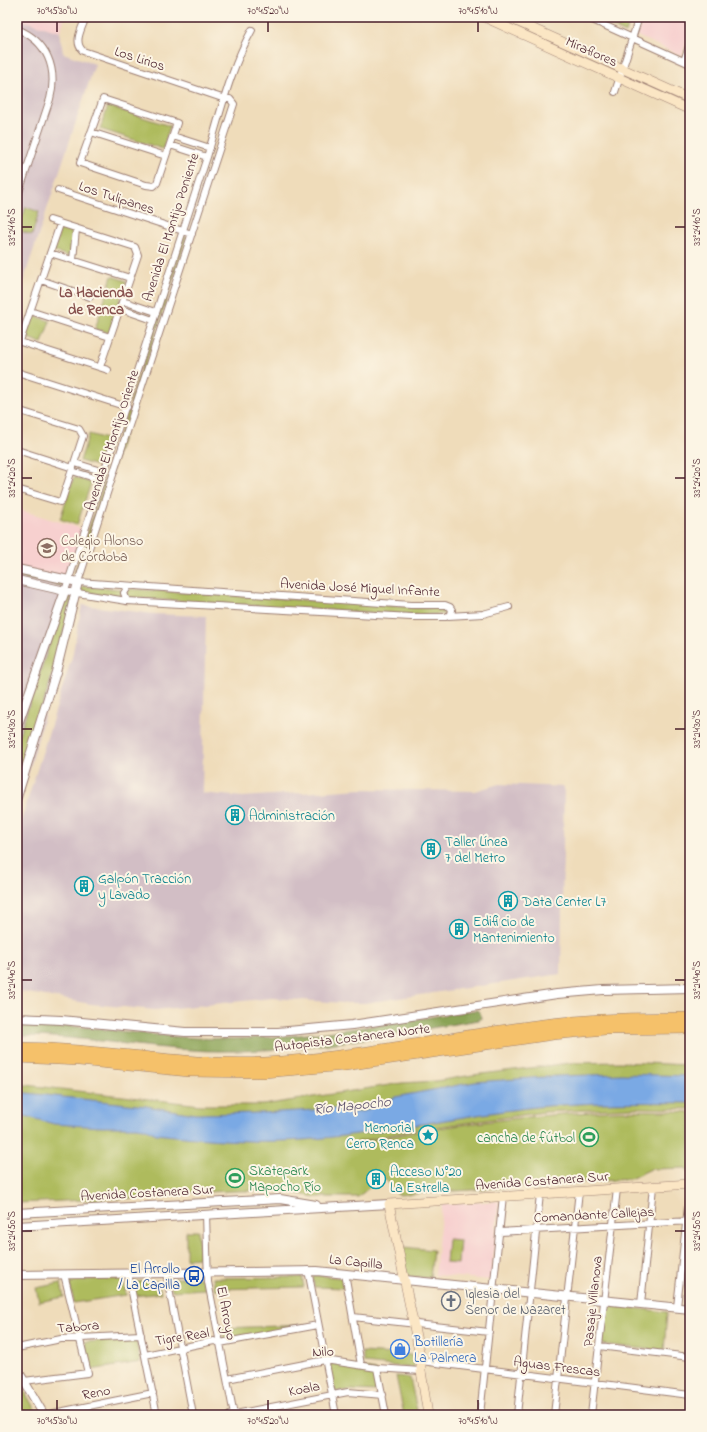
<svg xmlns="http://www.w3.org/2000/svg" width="707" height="1432" font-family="'Indie Flower',sans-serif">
  <rect width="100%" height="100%" fill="#fcf5e5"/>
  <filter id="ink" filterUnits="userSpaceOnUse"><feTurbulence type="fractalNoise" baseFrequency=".025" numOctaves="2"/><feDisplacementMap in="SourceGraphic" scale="8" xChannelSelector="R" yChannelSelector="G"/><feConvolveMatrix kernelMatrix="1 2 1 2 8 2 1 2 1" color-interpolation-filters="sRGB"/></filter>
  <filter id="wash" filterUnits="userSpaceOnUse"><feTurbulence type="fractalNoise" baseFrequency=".012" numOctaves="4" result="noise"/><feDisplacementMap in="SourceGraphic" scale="16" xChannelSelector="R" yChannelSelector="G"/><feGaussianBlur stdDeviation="0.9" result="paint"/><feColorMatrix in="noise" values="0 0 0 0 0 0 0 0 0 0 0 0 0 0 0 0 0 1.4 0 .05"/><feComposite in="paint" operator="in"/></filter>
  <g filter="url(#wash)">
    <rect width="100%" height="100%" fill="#efdcba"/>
    <path fill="#f7d0cf" d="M17 17H65L60 32 17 19Z
      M644 17H690V31L682 56 637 36Z
      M17 509 83 529 67 578 17 567Z
      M499 1201 491 1280 435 1275 442 1205Z"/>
    <path fill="#d2bec5" d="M17 19 60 32 63 53 95 64 17 300Z
      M17 568 80 582 17 816Z
      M82 605 154 614 206 616 202 793 243 797 360 789 475 791 499 784 564 787 561 974 365 1003H344L272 998 155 1010 91 1004 17 991V834L72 657Z"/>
    <path fill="#aebb5d" stroke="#7c6d44" d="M593 17H631L626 33Z
      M108 106 170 126 163 149 100 129Z
      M26 207 39 212 32 235 18 230Z
      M61 227 74 231 71 257 53 251Z
      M187 236 133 404 130 403 184 237Z
      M112 276 126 281 110 333 95 329Z
      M32 315 50 321 42 343 25 337Z
      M127 411H130L131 414 76 578H73Z
      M89 434 106 439 97 466 80 461Z
      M74 477 91 483 77 525 60 519Z
      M17 571 61 582 62 586 17 577Z
      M83 586 121 589V598L81 591 80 589Z
      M130 589 426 608H446L448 612 444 614 414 615 131 598 127 597 126 592Z
      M66 595H70L72 597 56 663 17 787V741Z
      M620 1062 690 1065V1109L635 1108 545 1112 414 1130 357 1142C382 1140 407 1132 432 1129 518 1117 603 1107 690 1112V1174L686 1168 651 1169 630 1179 398 1195 383 1176 358 1197H315L277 1190 165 1193 158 1197 17 1203V1084L201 1105H263L402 1083 436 1081 473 1075 570 1063Z
      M186 1231H198L199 1258 186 1259Z
      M448 1239 460 1240 458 1264 446 1263Z
      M403 1247 433 1250 430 1278 407 1276Z
      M313 1275 344 1278 346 1288 314 1287Z
      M302 1277 304 1287 215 1289 213 1278Z
      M169 1278H202L205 1289 172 1291Z
      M123 1279 126 1295 74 1303 69 1280Z
      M158 1281 161 1293 135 1296 132 1282Z
      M61 1283 64 1297 39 1302 36 1288Z
      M606 1305 667 1312 664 1351 601 1344Z
      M308 1325 225 1343 222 1328Z
      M136 1339 140 1362 91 1370 85 1342Z
      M362 1352 412 1355 414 1368 364 1363Z
      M326 1362 376 1370 379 1391 351 1390 331 1392Z
      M396 1376 410 1378 418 1415H404Z
      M17 1378 38 1415H17Z"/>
    <path fill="#8aa354" stroke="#6a6140" d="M476 1010 480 1012 481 1019 479 1020C398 1033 317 1050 235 1051 162 1053 90 1035 17 1036V1023C90 1024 162 1040 235 1039 316 1037 396 1022 476 1010Z"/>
    <path fill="#7aa9e4" stroke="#626488" d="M622 1074 690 1076V1103C638 1102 588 1102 536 1107 462 1115 389 1132 315 1139 262 1144 208 1140 156 1134L144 1128 137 1127H101L54 1124 17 1114V1092L146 1106 195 1114 261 1113 332 1109H342L351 1113 364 1111 395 1097 475 1082 558 1076Z"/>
  </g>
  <g filter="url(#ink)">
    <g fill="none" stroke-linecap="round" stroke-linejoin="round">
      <defs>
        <path id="minor" d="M86 17C82 28 73 42 83 51L225 99H230L234 104 78 582 411 605H445L450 607 452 610 451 614 446 617H411L127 601 65 591 207 157C220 115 230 69 252 30
          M586 17 690 64
          M17 29C47 41 58 68 50 99L17 198
          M684 61 690 43
          M615 92 639 17
          M103 99 177 123 157 183 154 186 146 185 80 163Z
          M91 132 166 156
          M173 136 210 148
          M170 145 207 157
          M58 190 192 234
          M50 220 135 247 138 255 100 367
          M50 253 130 278
          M73 260 76 229
          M41 280 90 297
          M123 301 156 312
          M121 309 153 320
          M30 311 110 337
          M17 341 108 370
          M20 341 60 224
          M17 372 127 407
          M17 410 79 429 83 436 62 500 60 502 17 489
          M17 450 73 468
          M75 463 104 472
          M72 471 101 480
          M127 601 124 593 129 586
          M448 616 483 614 509 607
          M206 1214 208 1282 234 1415
          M500 1232 690 1221
          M308 1270 336 1415
          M128 1273 157 1415
          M166 1273 193 1415
          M345 1273 361 1365
          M641 1304 653 1187
          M677 1307 690 1187
          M353 1317 489 1332
          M599 1346 690 1357
          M17 1348 61 1339 141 1335
          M145 1355 214 1341 220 1343 318 1325
          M421 1361 690 1395
          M377 1368 386 1415
          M227 1379 325 1360 377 1368 421 1371
          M24 1381 88 1373 64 1274
          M44 1415 153 1393
          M230 1415 348 1392 383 1395
          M480 1415 503 1196
          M517 1415 540 1194
          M554 1415 579 1191
          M591 1415 617 1189"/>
        <path id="tertiary" d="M17 569 78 582 56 672 17 797
          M17 580 65 591 17 727
          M17 1018 61 1020 185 1032H278L352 1025 557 994 603 990 690 988
          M17 1213 280 1199 316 1205
          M17 1226 389 1204
          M17 1275 317 1271 690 1309
          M17 1369 44 1415"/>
        <path id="secondary" d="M484 17 690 110
          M507 17 690 99
          M428 1415 421 1371V1361L389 1204 690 1184"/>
        <path id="motorway" d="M17 1048C100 1048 182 1067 265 1063 361 1058 455 1035 551 1024 597 1019 643 1018 690 1018
          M17 1057 79 1060 189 1071 264 1072 345 1065 553 1034 605 1029 690 1028"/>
      </defs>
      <use href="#minor" stroke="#9c7e72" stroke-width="8"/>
      <use href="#tertiary" stroke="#9c7e72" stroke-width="10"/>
      <use href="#secondary" stroke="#9c7e72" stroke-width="10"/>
      <use href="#motorway" stroke="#9c7e72" stroke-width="12"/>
      <use href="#minor" stroke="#fff" stroke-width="6"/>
      <use href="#tertiary" stroke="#fff" stroke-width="8"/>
      <use href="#secondary" stroke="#fbe6c4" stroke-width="9"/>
      <use href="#motorway" stroke="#f5c16b" stroke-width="11"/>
    </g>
  </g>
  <path fill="none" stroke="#4a1f2b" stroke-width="1.5" d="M57 22V32M268 22V32M478 22V32M22 227H32M675 227H685M22 478H32M675 478H685M22 729H32M675 729H685M22 980H32M675 980H685M22 1231H32M675 1231H685M57 1400V1410M268 1400V1410M478 1400V1410"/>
  <defs>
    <symbol id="school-ring" viewBox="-11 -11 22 22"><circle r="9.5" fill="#fcf5e5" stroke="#8d6e63" stroke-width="1.5"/><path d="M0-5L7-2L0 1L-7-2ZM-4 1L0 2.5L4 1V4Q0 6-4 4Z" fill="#8d6e63"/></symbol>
    <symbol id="building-ring" viewBox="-11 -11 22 22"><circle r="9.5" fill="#fcf5e5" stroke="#0f9aa8" stroke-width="1.5"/><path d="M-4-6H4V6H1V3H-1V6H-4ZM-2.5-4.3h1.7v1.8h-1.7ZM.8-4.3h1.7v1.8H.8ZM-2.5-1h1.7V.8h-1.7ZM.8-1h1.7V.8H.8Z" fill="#0f9aa8"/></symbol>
    <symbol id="sight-ring" viewBox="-11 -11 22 22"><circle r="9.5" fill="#fcf5e5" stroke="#0f9aa8" stroke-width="1.5"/><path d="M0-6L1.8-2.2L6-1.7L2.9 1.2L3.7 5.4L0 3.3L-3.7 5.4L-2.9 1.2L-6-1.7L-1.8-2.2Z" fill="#0f9aa8"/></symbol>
    <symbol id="stadium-ring" viewBox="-11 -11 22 22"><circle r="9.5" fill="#fcf5e5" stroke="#2e9e5b" stroke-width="1.5"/><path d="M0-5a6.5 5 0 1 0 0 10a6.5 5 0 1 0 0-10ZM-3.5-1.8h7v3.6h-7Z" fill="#2e9e5b"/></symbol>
    <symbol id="bus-ring" viewBox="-11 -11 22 22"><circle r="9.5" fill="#fcf5e5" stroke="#1a4fb4" stroke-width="1.5"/><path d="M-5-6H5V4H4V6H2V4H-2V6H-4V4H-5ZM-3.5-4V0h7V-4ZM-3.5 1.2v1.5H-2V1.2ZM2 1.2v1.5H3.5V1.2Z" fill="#1a4fb4"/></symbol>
    <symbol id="church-ring" viewBox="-11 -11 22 22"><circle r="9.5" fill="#fcf5e5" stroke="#6b7280" stroke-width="1.5"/><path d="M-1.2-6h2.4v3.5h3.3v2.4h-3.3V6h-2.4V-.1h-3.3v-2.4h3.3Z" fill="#6b7280"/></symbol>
    <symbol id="shop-ring" viewBox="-11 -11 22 22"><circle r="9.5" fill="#fcf5e5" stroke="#3f7fe0" stroke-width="1.5"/><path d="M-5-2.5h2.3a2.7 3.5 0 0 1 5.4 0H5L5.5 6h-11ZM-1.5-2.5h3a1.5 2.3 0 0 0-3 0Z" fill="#3f7fe0"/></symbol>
  </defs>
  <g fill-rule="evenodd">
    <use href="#school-ring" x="36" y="537" width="22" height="22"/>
    <use href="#building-ring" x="224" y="804" width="22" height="22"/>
    <use href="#building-ring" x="420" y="838" width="22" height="22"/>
    <use href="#building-ring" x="73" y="875" width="22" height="22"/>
    <use href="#building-ring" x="497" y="890" width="22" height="22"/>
    <use href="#building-ring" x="448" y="918" width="22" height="22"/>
    <use href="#sight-ring" x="417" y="1124" width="22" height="22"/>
    <use href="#stadium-ring" x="578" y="1126" width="22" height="22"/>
    <use href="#stadium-ring" x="224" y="1167" width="22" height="22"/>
    <use href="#building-ring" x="365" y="1168" width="22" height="22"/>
    <use href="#bus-ring" x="183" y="1265" width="22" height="22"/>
    <use href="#church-ring" x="440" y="1290" width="22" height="22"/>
    <use href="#shop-ring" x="389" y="1338" width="22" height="22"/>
  </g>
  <g text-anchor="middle" stroke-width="4" stroke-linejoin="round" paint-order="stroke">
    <g font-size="14" fill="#4a1f2b" stroke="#fcf5e5">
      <text transform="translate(592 51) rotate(24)" y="5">Miraflores</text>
      <text transform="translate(140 58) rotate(18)" y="5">Los Lirios</text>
      <text transform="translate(117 197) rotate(18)" y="5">Los Tulipanes</text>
      <text transform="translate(170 227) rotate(-72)" y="5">Avenida El Montijo Poniente</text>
      <text transform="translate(111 440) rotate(-72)" y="5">Avenida El Montijo Oriente</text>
      <text transform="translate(360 587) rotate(3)" y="5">Avenida José Miguel Infante</text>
      <text transform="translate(352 1037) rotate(-7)" y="5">Autopista Costanera Norte</text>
      <text transform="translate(542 1180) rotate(-4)" y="5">Avenida Costanera Sur</text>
      <text transform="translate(147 1192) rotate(-3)" y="5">Avenida Costanera Sur</text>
      <text transform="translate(594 1214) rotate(-3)" y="5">Comandante Callejas</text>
      <text transform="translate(356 1261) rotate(6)" y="5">La Capilla</text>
      <text transform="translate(592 1301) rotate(-84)" y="5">Pasaje Villanova</text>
      <text transform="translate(227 1313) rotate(79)" y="5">El Arroyo</text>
      <text transform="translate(78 1326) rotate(-5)" y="5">Tabora</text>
      <text transform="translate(182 1336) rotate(-9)" y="5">Tigre Real</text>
      <text transform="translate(323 1351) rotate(-2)" y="5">Nilo</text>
      <text transform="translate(557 1366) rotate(7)" y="5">Aguas Frescas</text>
      <text transform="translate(304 1388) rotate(-11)" y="5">Koala</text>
      <text transform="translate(96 1392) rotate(-11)" y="5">Reno</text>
    </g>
    <g font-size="14" fill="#785e54" stroke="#fcf5e5" text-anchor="start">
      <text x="61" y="545">Colegio Alonso<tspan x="61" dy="16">de Córdoba</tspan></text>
    </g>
    <g font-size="14" fill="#0d838f" stroke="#fcf5e5" text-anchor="start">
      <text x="249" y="820">Administración</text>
      <text x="445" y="846">Taller Línea<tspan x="445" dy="16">7 del Metro</tspan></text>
      <text x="98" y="883">Galpón Tracción<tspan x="98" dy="16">y Lavado</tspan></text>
      <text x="522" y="906">Data Center L7</text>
      <text x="473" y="926">Edificio de<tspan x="473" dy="16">Mantenimiento</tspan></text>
      <text x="414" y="1132" text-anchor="end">Memorial<tspan x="414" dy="16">Cerro Renca</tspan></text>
      <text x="390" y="1176">Acceso N°20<tspan x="390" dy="16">La Estrella</tspan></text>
    </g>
    <g font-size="14" fill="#27864d" stroke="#fcf5e5" text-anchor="end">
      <text x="575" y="1142">cancha de fútbol</text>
      <text x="249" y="1175" text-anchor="start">Skatepark<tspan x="249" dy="16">Mapocho Río</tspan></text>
    </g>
    <g font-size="14" fill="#164399" stroke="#fcf5e5" text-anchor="end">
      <text x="180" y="1273">El Arrollo<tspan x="180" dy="16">/ La Capilla</tspan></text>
    </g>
    <g font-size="14" fill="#5b616d" stroke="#fcf5e5" text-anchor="start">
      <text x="465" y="1298">Iglesia del<tspan x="465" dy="16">Senor de Nazaret</tspan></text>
    </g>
    <g font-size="14" fill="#366cbe" stroke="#fcf5e5" text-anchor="start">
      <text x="414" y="1346">Botillería<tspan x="414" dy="16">La Palmera</tspan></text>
    </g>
    <g font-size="15" font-weight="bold" fill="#87514e" stroke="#fcf5e5">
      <text x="96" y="297">La Hacienda<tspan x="96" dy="17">de Renca</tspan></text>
    </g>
    <g font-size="15" font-style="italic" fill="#5b4f6c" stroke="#fcf5e5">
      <text transform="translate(352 1105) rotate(-6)" y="5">Río Mapocho</text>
    </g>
  </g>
  <rect width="707" height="1432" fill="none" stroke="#fcf5e5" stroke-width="44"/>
  <rect x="22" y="22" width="663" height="1388" fill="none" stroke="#4a1f2b" stroke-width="1.5"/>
  <g font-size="10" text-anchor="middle" fill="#4a1f2b">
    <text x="57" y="14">70°45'30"W</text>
    <text x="268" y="14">70°45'20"W</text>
    <text x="478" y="14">70°45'10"W</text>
    <text transform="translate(11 227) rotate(-90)" y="4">33°24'10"S</text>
    <text transform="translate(696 227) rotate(-90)" y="4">33°24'10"S</text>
    <text transform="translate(11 478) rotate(-90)" y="4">33°24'20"S</text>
    <text transform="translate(696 478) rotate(-90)" y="4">33°24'20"S</text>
    <text transform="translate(11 729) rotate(-90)" y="4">33°24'30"S</text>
    <text transform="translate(696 729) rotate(-90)" y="4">33°24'30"S</text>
    <text transform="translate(11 980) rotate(-90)" y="4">33°24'40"S</text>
    <text transform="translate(696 980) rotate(-90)" y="4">33°24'40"S</text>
    <text transform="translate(11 1231) rotate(-90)" y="4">33°24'50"S</text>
    <text transform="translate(696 1231) rotate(-90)" y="4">33°24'50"S</text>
    <text x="57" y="1424">70°45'30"W</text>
    <text x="268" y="1424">70°45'20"W</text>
    <text x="478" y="1424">70°45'10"W</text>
  </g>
</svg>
